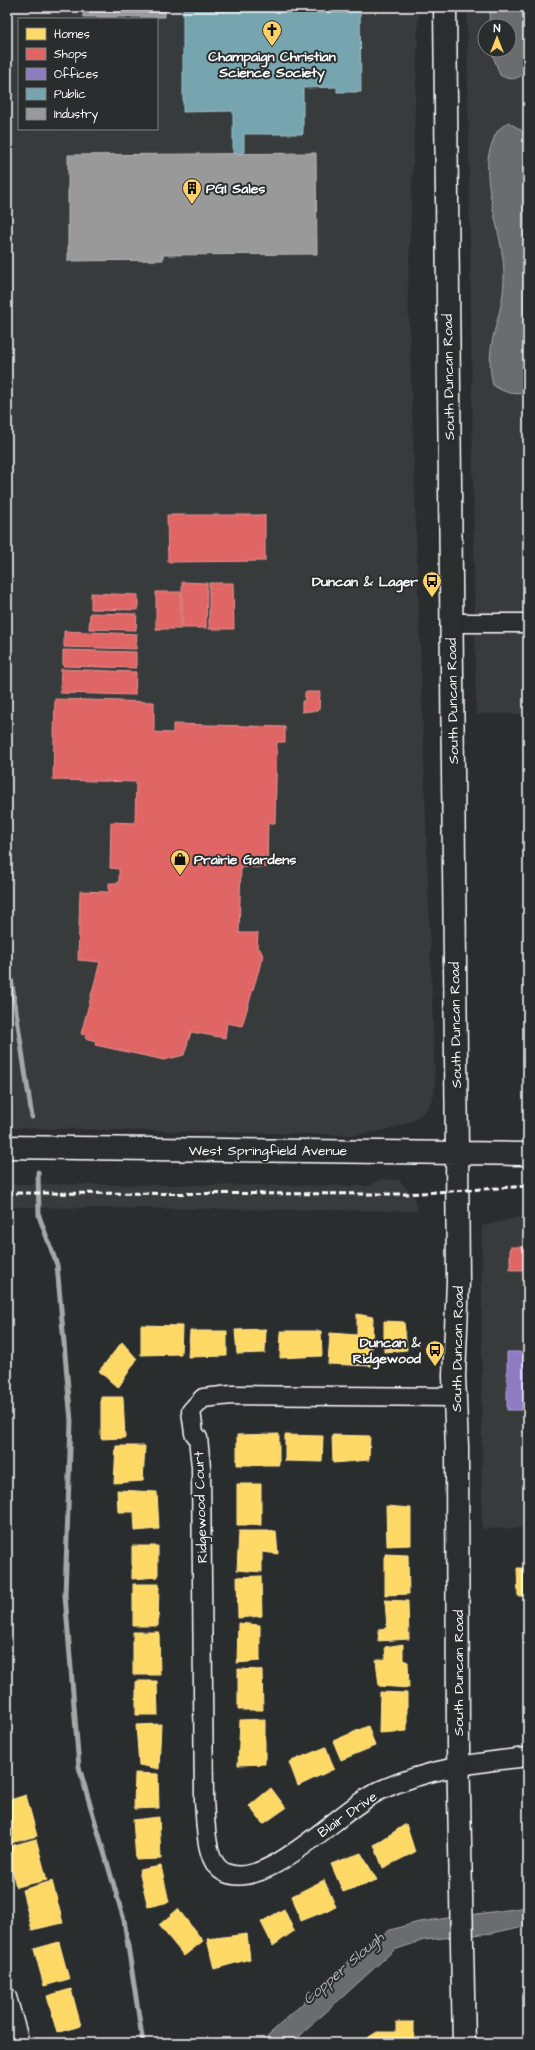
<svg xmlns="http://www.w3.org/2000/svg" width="535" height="2050" font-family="'Architects Daughter',sans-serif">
  <rect width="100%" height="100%" fill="#2a2d2e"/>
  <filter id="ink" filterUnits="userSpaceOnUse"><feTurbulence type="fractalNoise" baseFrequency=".025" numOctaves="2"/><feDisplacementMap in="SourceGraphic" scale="8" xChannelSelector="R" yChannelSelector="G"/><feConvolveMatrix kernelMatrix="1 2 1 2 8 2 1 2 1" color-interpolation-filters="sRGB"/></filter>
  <g filter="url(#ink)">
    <path fill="#373a3b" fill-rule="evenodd" d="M7 7H419L408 290 435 1086 433 1098 427 1109 414 1120 391 1129 356 1135 11 1128 9 1101H7ZM19 19H157V129H19Z
      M467 7H528V714H476ZM485 26H509V50H485Z
      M381 1179 399 1180 414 1197 418 1211 7 1207V1184L370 1186Z
      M528 1215V1528L482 1529V1226Z"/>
    <path fill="#6a6c6d" stroke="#a6a7a7" d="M491 7H523L528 24V70C518 79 512 82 500 75L491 50H509V26H488Z
      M508 122 521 130 528 143V393C514 395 504 393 493 385 483 342 503 320 504 280 505 239 485 199 488 159 489 152 493 138 497 132 499 128 505 125 508 122Z
      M528 1907V1925L493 1933 424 1940 394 1950 292 2043H260L355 1955 390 1930 419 1922Z"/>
    <path fill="#ffd966" stroke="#ffe494" d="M357 1314 373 1317 371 1366 328 1364 330 1333 357 1335Z
      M384 1321 404 1322 407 1350 384 1352Z
      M141 1325 182 1326 181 1354 141 1355Z
      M266 1329 265 1353 237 1354 235 1330Z
      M190 1331H227V1356L188 1357Z
      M281 1331H321L322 1356 280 1358Z
      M122 1342 137 1359 118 1388 99 1371Z
      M101 1397H123L125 1438 101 1439Z
      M279 1434V1465H237V1435Z
      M285 1435 323 1436 322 1462 285 1461Z
      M332 1435 370 1436 369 1460 333 1463Z
      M116 1446H145L143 1481 114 1483Z
      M237 1484H261V1525H237Z
      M117 1490 157 1492 159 1529 135 1531 134 1512H118Z
      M386 1506 411 1508V1545L387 1546Z
      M239 1531H276L278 1554 262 1552V1572L237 1570Z
      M132 1546H158V1577L132 1579Z
      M385 1554 408 1555 409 1594 385 1595Z
      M517 1568H528V1596H518Z
      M261 1576 262 1616 238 1618 237 1577Z
      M133 1584H159L158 1626H133Z
      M385 1600 408 1601 409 1639 378 1641 379 1629 387 1628Z
      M238 1623 260 1625V1661L237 1663Z
      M133 1632H159L160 1675H133Z
      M403 1644V1660L408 1662 409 1688 379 1686 376 1660 386 1659 385 1647Z
      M238 1669 262 1670 263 1710H238Z
      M136 1681H157L158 1715H136Z
      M380 1692 407 1693V1731L379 1733Z
      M265 1719V1764L238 1765 240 1720Z
      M161 1724 159 1769 139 1765 136 1725Z
      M368 1726 375 1746 341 1760 333 1741Z
      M326 1747 334 1769 298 1786 289 1762Z
      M135 1773 158 1774 159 1808 134 1809Z
      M271 1788 286 1808 263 1824 249 1806Z
      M26 1795 37 1836 7 1844V1801Z
      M159 1817 161 1859 136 1860 133 1820Z
      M406 1824 415 1852 383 1868 374 1845Z
      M36 1839 47 1880 16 1887 7 1847Z
      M361 1853 377 1880 343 1892 331 1864Z
      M161 1866 169 1902 148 1907 139 1870Z
      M324 1880 336 1907 301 1921 292 1896Z
      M52 1881 63 1923 32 1930 22 1890Z
      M178 1909 203 1941 184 1956 159 1925Z
      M284 1909 294 1931 273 1946 261 1922Z
      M247 1934 250 1959 214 1969 207 1939Z
      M59 1942 69 1979 44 1986 34 1949Z
      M71 1989 81 2026 57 2033 47 1996Z
      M396 2022H414V2043H364V2040L377 2032H396Z"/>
    <path fill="#e06666" stroke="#e99494" d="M167 515H265V561L168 562Z
      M182 582 207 583 206 628H182Z
      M209 583H233L234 629H209Z
      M156 592H181V629H156Z
      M91 593 138 595V610L91 609Z
      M90 613 137 614 136 630 89 629Z
      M64 631 137 634 136 649 64 647Z
      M63 650 136 652V668L63 666Z
      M61 669 136 672 135 695 60 693Z
      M305 692H320L319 710 302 712V701H305Z
      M55 699 154 702V732L173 733V724L285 727V742H277L275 823H268L267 867H241L239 933H258L257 949H260L263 956 242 1026 227 1023 225 1038 191 1032 184 1055 164 1060 95 1045 96 1041 85 1038 86 1035 81 1034 100 962 78 960 80 891 109 892V883H119V869L110 868 111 822 135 823 136 782 53 780Z
      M510 1247H528V1270H510Z"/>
    <path fill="#8e7cc3" stroke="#b0a3d5" d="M507 1352H528V1410H507Z"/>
    <path fill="#76a5af" stroke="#9fc0c7" d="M183 7H360L361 92H337V87L303 88V134H244V153L233 154V111L183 112Z"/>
    <path fill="#999" stroke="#b8b8b8" d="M83 7H165V17H83Z
      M316 153 317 254 163 255V260L68 261V155Z"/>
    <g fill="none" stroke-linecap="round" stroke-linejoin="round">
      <path stroke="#a6a7a7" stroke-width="5" d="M7 952 32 1117
        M38 1172 39 1216 57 1265 71 1421 65 1595 79 1767 124 1920 143 2043"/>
      <defs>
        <path id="street" d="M451 623H528
          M454 1397 231 1395 203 1398 191 1411 194 1433 198 1438 201 1467 204 1801C206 1821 204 1865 226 1873 269 1891 342 1807 381 1790 427 1769 478 1762 528 1757
          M7 1997 20 2043"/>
        <path id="secondary" d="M445 7 457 1152 458 1282 454 1376 457 1447 458 1745 464 2043
          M7 1147 528 1154"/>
      </defs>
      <use href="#street" stroke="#fff" stroke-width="21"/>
      <use href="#secondary" stroke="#fff" stroke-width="25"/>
      <use href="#street" stroke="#2a2d2e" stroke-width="18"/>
      <use href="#secondary" stroke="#2a2d2e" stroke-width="22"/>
      <path stroke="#fff" stroke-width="3" stroke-dasharray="6 3" stroke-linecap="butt" d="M7 1193 406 1194 528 1186"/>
    </g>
  </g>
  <defs>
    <symbol id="church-pin" viewBox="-11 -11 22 30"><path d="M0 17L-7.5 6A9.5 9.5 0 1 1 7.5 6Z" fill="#ffd166" stroke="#2a2d2e"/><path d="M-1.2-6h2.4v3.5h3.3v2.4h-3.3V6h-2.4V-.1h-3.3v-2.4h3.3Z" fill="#111"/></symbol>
    <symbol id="building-pin" viewBox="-11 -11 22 30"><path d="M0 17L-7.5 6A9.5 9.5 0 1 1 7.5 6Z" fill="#ffd166" stroke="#2a2d2e"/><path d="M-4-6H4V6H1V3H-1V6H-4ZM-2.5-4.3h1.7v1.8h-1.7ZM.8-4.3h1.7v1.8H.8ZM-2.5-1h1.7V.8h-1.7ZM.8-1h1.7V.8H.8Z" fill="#111"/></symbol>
    <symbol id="bus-pin" viewBox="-11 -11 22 30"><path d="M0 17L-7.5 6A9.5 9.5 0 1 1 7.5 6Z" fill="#ffd166" stroke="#2a2d2e"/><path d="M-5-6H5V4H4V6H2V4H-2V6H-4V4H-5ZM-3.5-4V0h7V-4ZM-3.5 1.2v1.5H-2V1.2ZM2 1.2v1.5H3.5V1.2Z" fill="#111"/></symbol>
    <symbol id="shop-pin" viewBox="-11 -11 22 30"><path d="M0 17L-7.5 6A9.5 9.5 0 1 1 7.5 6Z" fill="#ffd166" stroke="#2a2d2e"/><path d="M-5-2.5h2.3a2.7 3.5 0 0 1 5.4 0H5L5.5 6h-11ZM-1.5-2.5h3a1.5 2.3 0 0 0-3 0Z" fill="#111"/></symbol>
  </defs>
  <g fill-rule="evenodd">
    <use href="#church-pin" x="261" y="19" width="22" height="30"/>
    <use href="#building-pin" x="181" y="177" width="22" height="30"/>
    <use href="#bus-pin" x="421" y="570" width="22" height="30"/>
    <use href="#shop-pin" x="169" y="848" width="22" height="30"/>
    <use href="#bus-pin" x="424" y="1339" width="22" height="30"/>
  </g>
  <g text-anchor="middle" stroke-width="4" stroke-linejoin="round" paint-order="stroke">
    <g font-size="14" font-weight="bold" fill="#fff" stroke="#2a2d2e" text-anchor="start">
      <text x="272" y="61" text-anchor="middle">Champaign Christian<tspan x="272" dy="16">Science Society</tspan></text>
      <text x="206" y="193">PGI Sales</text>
      <text x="418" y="586" text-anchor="end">Duncan &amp; Lager</text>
      <text x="194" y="864">Prairie Gardens</text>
      <text x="421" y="1347" text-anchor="end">Duncan &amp;<tspan x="421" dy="16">Ridgewood</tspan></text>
    </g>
    <g font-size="14" fill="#fff" stroke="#2a2d2e">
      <text transform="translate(448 377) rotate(-91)" y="5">South Duncan Road</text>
      <text transform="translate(452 701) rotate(-91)" y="5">South Duncan Road</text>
      <text transform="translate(455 1025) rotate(-91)" y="5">South Duncan Road</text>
      <text x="268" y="1155">West Springfield Avenue</text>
      <text transform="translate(457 1349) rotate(-89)" y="5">South Duncan Road</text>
      <text transform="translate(200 1507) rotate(-92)" y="5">Ridgewood Court</text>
      <text transform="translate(458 1673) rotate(-90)" y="5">South Duncan Road</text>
      <text transform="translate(347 1814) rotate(-35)" y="5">Blair Drive</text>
    </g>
    <g font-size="15" font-style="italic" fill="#b4b6b6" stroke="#2a2d2e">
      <text transform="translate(343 1968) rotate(-41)" y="5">Copper Slough</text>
    </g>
  </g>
  <rect width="535" height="2050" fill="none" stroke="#2a2d2e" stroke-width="24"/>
  <rect x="12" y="12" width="511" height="2026" fill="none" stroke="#fff" stroke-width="1.5" filter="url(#ink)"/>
  <rect x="18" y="18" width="140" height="112" fill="#2a2d2e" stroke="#7f8182"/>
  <rect x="26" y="28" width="20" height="12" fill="#ffd966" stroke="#7f8182"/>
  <text x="54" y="38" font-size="12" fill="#ffffff">Homes</text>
  <rect x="26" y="48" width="20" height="12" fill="#e06666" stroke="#7f8182"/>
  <text x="54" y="58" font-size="12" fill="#ffffff">Shops</text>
  <rect x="26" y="68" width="20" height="12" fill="#8e7cc3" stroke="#7f8182"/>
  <text x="54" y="78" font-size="12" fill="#ffffff">Offices</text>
  <rect x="26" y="88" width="20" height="12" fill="#76a5af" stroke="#7f8182"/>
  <text x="54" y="98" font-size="12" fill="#ffffff">Public</text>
  <rect x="26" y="108" width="20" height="12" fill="#999999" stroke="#7f8182"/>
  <text x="54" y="118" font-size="12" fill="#ffffff">Industry</text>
  <g transform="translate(497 38)"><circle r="19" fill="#2a2d2e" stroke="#7f8182"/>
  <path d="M0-3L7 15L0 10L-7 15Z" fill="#ffd166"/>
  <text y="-6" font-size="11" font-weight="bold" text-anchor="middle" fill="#ffffff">N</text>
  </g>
</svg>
